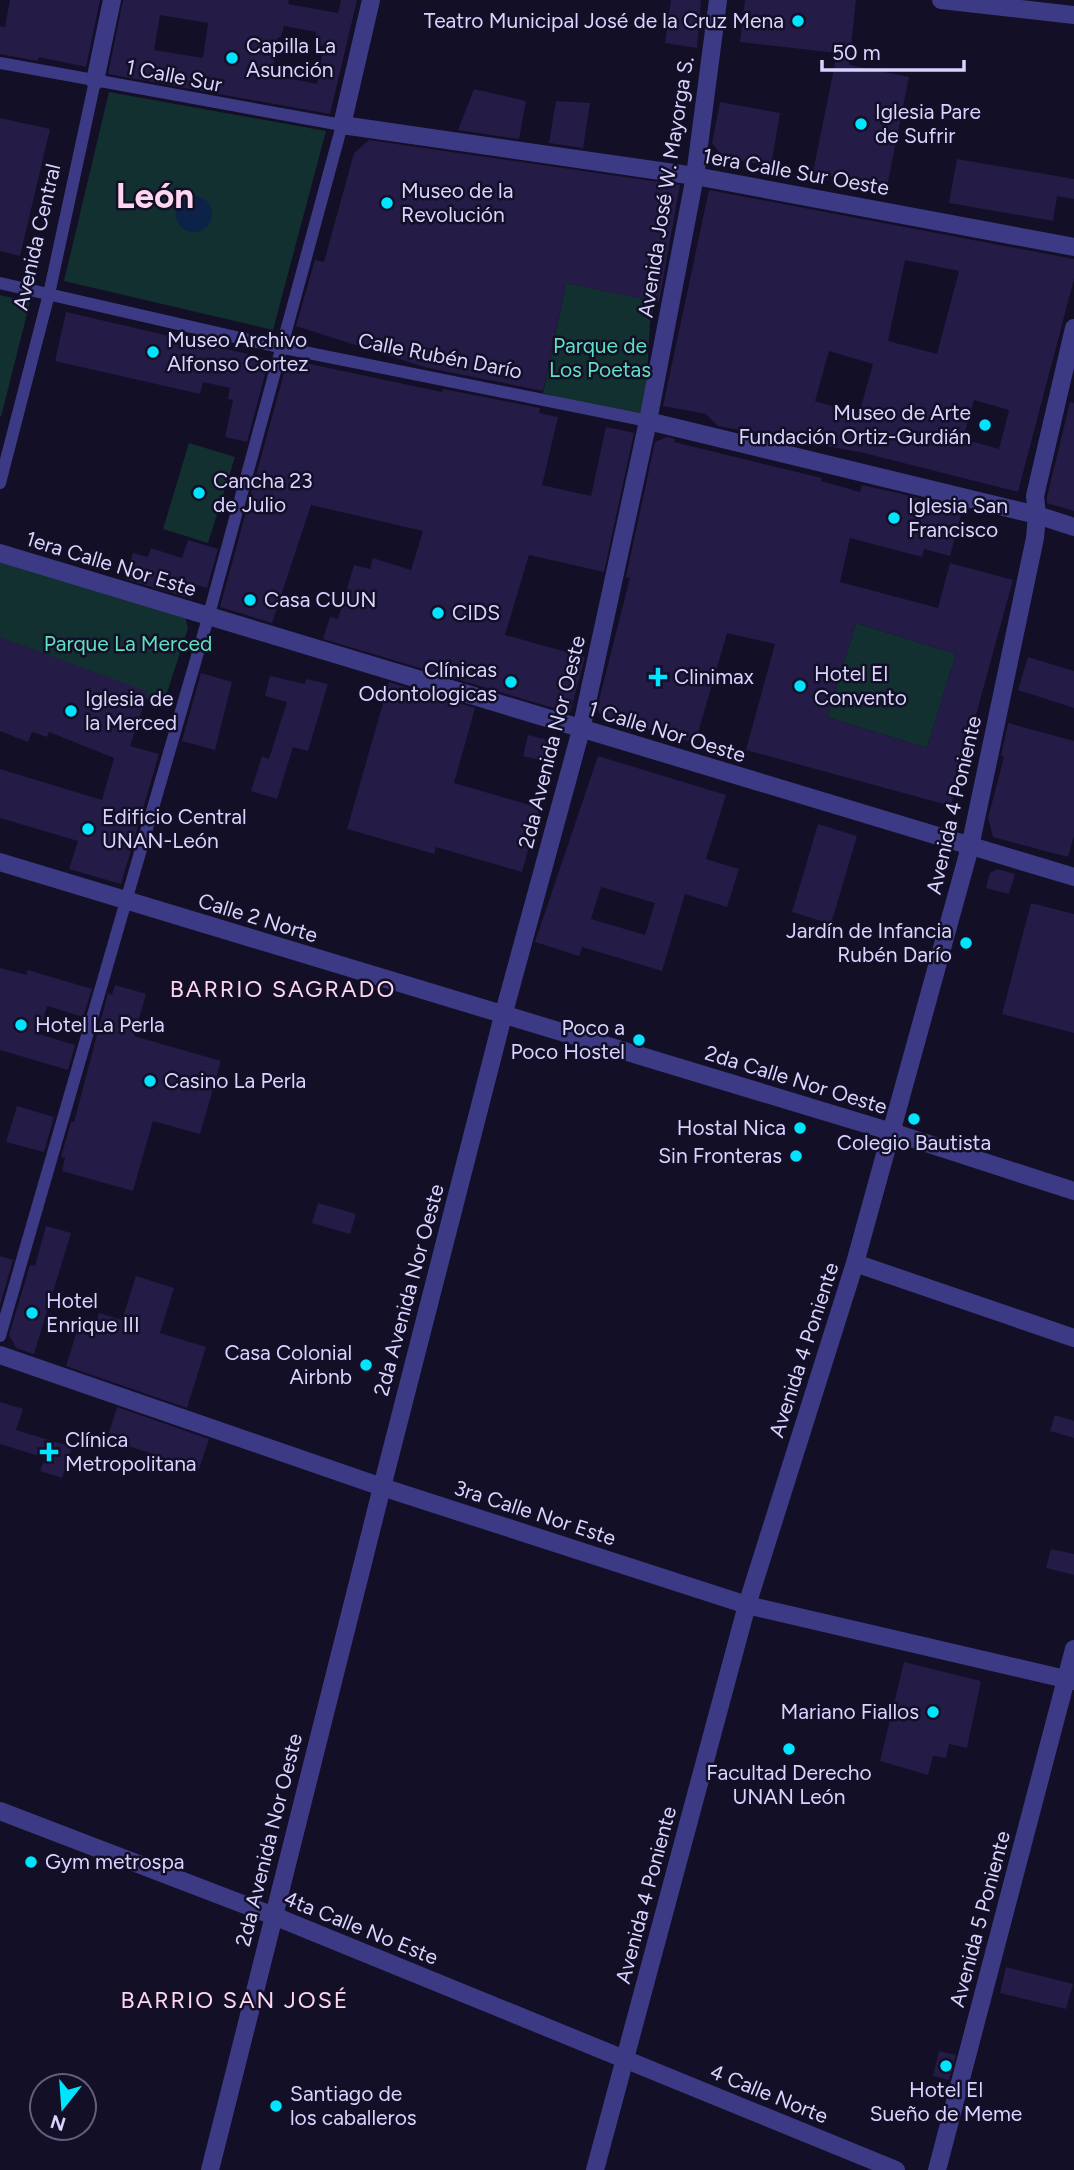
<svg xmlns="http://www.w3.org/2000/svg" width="1074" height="2170" font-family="Figtree,sans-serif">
  <rect width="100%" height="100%" fill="#130f26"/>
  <path fill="#12302f" d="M109 92 326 131 273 330 64 281Z
    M566 283 655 301 650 323 645 411 633 418 543 393Z
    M0 295 30 302 1 417 0 416Z
    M189 443 235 457 208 543 163 529Z
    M0 562 185 617 188 628 163 705 0 642Z
    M856 623 956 654 927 748 827 717Z"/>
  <path fill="#0c2248" d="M176 214a18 18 0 1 1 36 0a18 18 0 1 1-36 0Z"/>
  <path fill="#241b47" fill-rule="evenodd" d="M10 0H100L86 67 39 57 38 61 0 54V26L5 27Z
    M123 0H289L288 4 338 13 341 0H357L330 114 108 74ZM160 15 208 23 203 58 154 50ZM284 26 316 32 314 44 324 46 317 84 272 75 278 37H281Z
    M671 0H701L697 48 665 43Z
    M745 0H856L849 65 909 77 887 187 813 172 837 53 740 42Z
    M474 89 526 101 519 139 458 130Z
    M556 101 590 103 583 148 549 143Z
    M720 102 780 113 771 166 724 158 712 143Z
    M0 118 50 129 20 256 0 251Z
    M369 140 680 185 659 302 566 283 543 391 424 367 296 326 315 260 324 262 354 153Z
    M957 159 1074 179V199L1057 196 1053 221 949 203Z
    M709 190 1074 259V279L1018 492 864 453 718 426 706 414 663 406ZM905 260 959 271 937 354 888 341ZM829 351 873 364 859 414 815 401ZM974 400 1009 410 999 449 963 439Z
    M66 312 269 359 247 442 225 437 233 400 228 399 230 388 203 382 200 394 55 361Z
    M291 360 442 392 443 389 540 408 539 413 558 417 542 485 591 496 606 427 634 433 604 572 529 555 505 635 585 657 570 713 323 639 330 617 338 619 354 565 370 569 373 558 411 570 423 531 311 505 272 623 220 607 287 362 290 363Z
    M1070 402 1074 403V511L1047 503V497Z
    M667 437 675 439 674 442 822 478 821 481 860 492 862 485 902 494 942 505 941 510 961 515 950 556 924 549 922 557 850 538 840 582 938 608 950 563 1013 580 951 806 746 750 775 644 727 633 695 743 600 715 597 708 630 578 626 577 655 442ZM856 623 956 654 927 748 827 717Z
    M188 540 218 549 207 588 197 585 192 599 125 579 133 553 148 557 151 548 182 558Z
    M0 637 148 692 130 746 159 754 121 884 69 869 78 841 0 818V769L102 800 114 758 49 732 47 737 32 732 28 742 0 731Z
    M1028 657 1074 671V708L1018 690Z
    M201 673 232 682 215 750 182 741Z
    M270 676 305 684 306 679 328 684 308 751 293 747 277 799 251 791 262 756 269 759 287 702 265 696Z
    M389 682 475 708 454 783 540 808 522 872 436 847 434 854 347 829Z
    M1008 723 1074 741V836L1068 857 993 837 988 818 1004 757 1001 756Z
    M528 735 544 739 551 750 548 762 523 756Z
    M598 756 726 795 706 859 739 869 727 907 685 894 662 971 582 947 579 956 535 942ZM601 887 655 903 645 935 591 919Z
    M818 824 857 836 831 924 792 912Z
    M997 869 1015 874 1009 894 986 888 990 873Z
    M1031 903 1074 914V1033L1002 1014Z
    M0 968 26 975 28 970 92 989 83 1017 47 1006 39 1034 75 1045 68 1070 0 1050Z
    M115 985 146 994 134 1036 221 1061 200 1134 153 1121 133 1191 62 1171 65 1158 61 1157 71 1122H74L108 993 112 995Z
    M17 1106 54 1117 44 1152 6 1142Z
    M318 1203 356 1214 350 1234 312 1223Z
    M46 1226 71 1233 34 1354 16 1348 9 1335 30 1265 35 1266Z
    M0 1256 13 1260 0 1305Z
    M136 1276 174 1288 160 1333 206 1347 187 1408 66 1366 79 1325 94 1329 99 1313 122 1320Z
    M0 1402 23 1409 16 1430 72 1447 62 1478 40 1471 45 1458 0 1444Z
    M117 1407 209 1439 199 1469 107 1439Z
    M1055 1415 1074 1421V1438L1050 1431Z
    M1051 1549 1074 1554V1575L1046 1568Z
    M904 1662 981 1681 967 1748 949 1744 946 1758 933 1756 928 1775 880 1761Z
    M1006 1967 1073 1984 1066 2009 1000 1993Z
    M939 2051 956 2055 949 2080 933 2076Z"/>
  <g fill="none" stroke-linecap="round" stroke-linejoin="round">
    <path stroke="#3d3a85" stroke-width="12" d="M0 63 342 125 208 618 0 1336
      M0 283 279 347 648 421
      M0 483 49 294 95 81"/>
    <path stroke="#3d3a85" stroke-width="18" d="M371 0 342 125 695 176 1074 247
      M941 0 1074 15
      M95 81 112 0
      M0 862 892 1132 1074 1191
      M855 1263 1074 1338
      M0 1355 382 1487 747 1605 1074 1681
      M0 1811 274 1916 896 2170
      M595 2170 747 1605 855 1263 970 847
      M937 2170 1074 1649"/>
    <path stroke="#3d3a85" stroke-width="18" d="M648 421 1037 515 1074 527
      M0 553 1074 877
      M970 847 1035 538 1037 515 1035 496 1074 328
      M210 2170 382 1487 503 1016 581 730 648 421 695 176 718 0"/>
  </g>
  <g fill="#00e5ff" stroke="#130f26" stroke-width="2.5">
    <circle cx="798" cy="21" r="7"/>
    <circle cx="232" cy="58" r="7"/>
    <circle cx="861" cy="124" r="7"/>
    <circle cx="387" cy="203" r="7"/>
    <circle cx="153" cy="352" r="7"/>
    <circle cx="985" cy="425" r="7"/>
    <circle cx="199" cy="493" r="7"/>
    <circle cx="894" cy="518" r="7"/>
    <circle cx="250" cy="600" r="7"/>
    <circle cx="438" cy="613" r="7"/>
    <path d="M654.5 666.5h7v7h7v7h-7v7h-7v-7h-7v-7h7z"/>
    <circle cx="511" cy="682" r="7"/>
    <circle cx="800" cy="686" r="7"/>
    <circle cx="71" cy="711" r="7"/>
    <circle cx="88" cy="829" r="7"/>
    <circle cx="966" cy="943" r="7"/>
    <circle cx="21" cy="1025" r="7"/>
    <circle cx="639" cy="1040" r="7"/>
    <circle cx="150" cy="1081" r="7"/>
    <circle cx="914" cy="1119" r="7"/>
    <circle cx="800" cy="1128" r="7"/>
    <circle cx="796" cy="1156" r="7"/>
    <circle cx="32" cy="1313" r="7"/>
    <circle cx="366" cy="1365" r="7"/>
    <path d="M45.5 1441.5h7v7h7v7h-7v7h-7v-7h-7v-7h7z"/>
    <circle cx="933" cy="1712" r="7"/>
    <circle cx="789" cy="1749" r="7"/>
    <circle cx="31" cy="1862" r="7"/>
    <circle cx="946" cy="2066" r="7"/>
    <circle cx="276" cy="2106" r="7"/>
  </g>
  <g text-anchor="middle" stroke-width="5" stroke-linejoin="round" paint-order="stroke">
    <g font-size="21" fill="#d9d4ff" stroke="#130f26" text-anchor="start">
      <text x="784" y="28" text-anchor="end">Teatro Municipal José de la Cruz Mena</text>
      <text x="246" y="53">Capilla La<tspan x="246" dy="24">Asunción</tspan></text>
      <text x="875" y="119">Iglesia Pare<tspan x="875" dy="24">de Sufrir</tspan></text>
      <text x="401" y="198">Museo de la<tspan x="401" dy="24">Revolución</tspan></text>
      <text x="167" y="347">Museo Archivo<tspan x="167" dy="24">Alfonso Cortez</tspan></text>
      <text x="971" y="420" text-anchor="end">Museo de Arte<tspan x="971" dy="24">Fundación Ortiz-Gurdián</tspan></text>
      <text x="213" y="488">Cancha 23<tspan x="213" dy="24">de Julio</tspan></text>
      <text x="908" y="513">Iglesia San<tspan x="908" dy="24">Francisco</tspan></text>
      <text x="264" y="607">Casa CUUN</text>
      <text x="452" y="620">CIDS</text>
      <text x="497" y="677" text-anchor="end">Clínicas<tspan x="497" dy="24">Odontologicas</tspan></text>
      <text x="814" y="681">Hotel El<tspan x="814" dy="24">Convento</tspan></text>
      <text x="674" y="684">Clinimax</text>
      <text x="85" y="706">Iglesia de<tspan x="85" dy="24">la Merced</tspan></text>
      <text x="102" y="824">Edificio Central<tspan x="102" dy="24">UNAN-León</tspan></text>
      <text x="952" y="938" text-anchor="end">Jardín de Infancia<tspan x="952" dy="24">Rubén Darío</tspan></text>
      <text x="35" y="1032">Hotel La Perla</text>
      <text x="625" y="1035" text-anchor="end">Poco a<tspan x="625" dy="24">Poco Hostel</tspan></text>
      <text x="164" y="1088">Casino La Perla</text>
      <text x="786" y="1135" text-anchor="end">Hostal Nica</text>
      <text x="914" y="1150" text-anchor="middle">Colegio Bautista</text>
      <text x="782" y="1163" text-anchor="end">Sin Fronteras</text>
      <text x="46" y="1308">Hotel<tspan x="46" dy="24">Enrique III</tspan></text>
      <text x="352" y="1360" text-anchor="end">Casa Colonial<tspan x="352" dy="24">Airbnb</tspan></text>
      <text x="65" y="1447">Clínica<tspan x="65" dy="24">Metropolitana</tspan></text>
      <text x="919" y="1719" text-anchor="end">Mariano Fiallos</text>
      <text x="789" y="1780" text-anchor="middle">Facultad Derecho<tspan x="789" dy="24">UNAN León</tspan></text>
      <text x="45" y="1869">Gym metrospa</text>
      <text x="946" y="2097" text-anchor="middle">Hotel El<tspan x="946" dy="24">Sueño de Meme</tspan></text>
      <text x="290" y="2101">Santiago de<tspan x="290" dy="24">los caballeros</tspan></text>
    </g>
    <g font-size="21" fill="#d9d4ff" stroke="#130f26">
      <text transform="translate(174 76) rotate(11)" y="7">1 Calle Sur</text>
      <text transform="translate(796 172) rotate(10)" y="7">1era Calle Sur Oeste</text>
      <text transform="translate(666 187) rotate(-81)" y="7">Avenida José W. Mayorga S.</text>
      <text transform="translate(37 237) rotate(-77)" y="7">Avenida Central</text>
      <text transform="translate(440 356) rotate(11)" y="7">Calle Rubén Darío</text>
      <text transform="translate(111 564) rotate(17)" y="7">1era Calle Nor Este</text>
      <text transform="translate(667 732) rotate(17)" y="7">1 Calle Nor Oeste</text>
      <text transform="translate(552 742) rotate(-76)" y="7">2da Avenida Nor Oeste</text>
      <text transform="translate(954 805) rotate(-77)" y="7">Avenida 4 Poniente</text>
      <text transform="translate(258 918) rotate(17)" y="7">Calle 2 Norte</text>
      <text transform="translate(796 1080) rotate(17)" y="7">2da Calle Nor Oeste</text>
      <text transform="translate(409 1290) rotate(-75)" y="7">2da Avenida Nor Oeste</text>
      <text transform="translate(804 1350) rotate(-72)" y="7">Avenida 4 Poniente</text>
      <text transform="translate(535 1513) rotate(18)" y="7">3ra Calle Nor Este</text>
      <text transform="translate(269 1840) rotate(-76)" y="7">2da Avenida Nor Oeste</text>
      <text transform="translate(646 1895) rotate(-75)" y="7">Avenida 4 Poniente</text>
      <text transform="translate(980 1919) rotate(-75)" y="7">Avenida 5 Poniente</text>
      <text transform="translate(361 1928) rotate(22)" y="7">4ta Calle No Este</text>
      <text transform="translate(769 2094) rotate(22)" y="7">4 Calle Norte</text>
    </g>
    <g font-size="21" fill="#5fe0c0" stroke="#130f26">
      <text x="600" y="353">Parque de<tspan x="600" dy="24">Los Poetas</tspan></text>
      <text x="128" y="651">Parque La Merced</text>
    </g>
    <g font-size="23" letter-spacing="2" fill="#ffd6f0" stroke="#130f26">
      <text x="283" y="997">BARRIO SAGRADO</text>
      <text x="235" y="2008">BARRIO SAN JOSÉ</text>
    </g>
    <g font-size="35" font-weight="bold" fill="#ffd6f0" stroke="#130f26">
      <text x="155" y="208">León</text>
    </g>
  </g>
  <g transform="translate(63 2107) rotate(197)"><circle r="33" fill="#130f26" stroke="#625e7d" stroke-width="2"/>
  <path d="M0-5L12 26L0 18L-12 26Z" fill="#00e5ff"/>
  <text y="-10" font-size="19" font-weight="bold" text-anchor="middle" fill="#d9d4ff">N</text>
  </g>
  <path d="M822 60v10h142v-10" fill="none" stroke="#d9d4ff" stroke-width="3.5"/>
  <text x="832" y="60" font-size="21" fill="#d9d4ff" stroke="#130f26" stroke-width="5" paint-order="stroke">50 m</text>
</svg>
